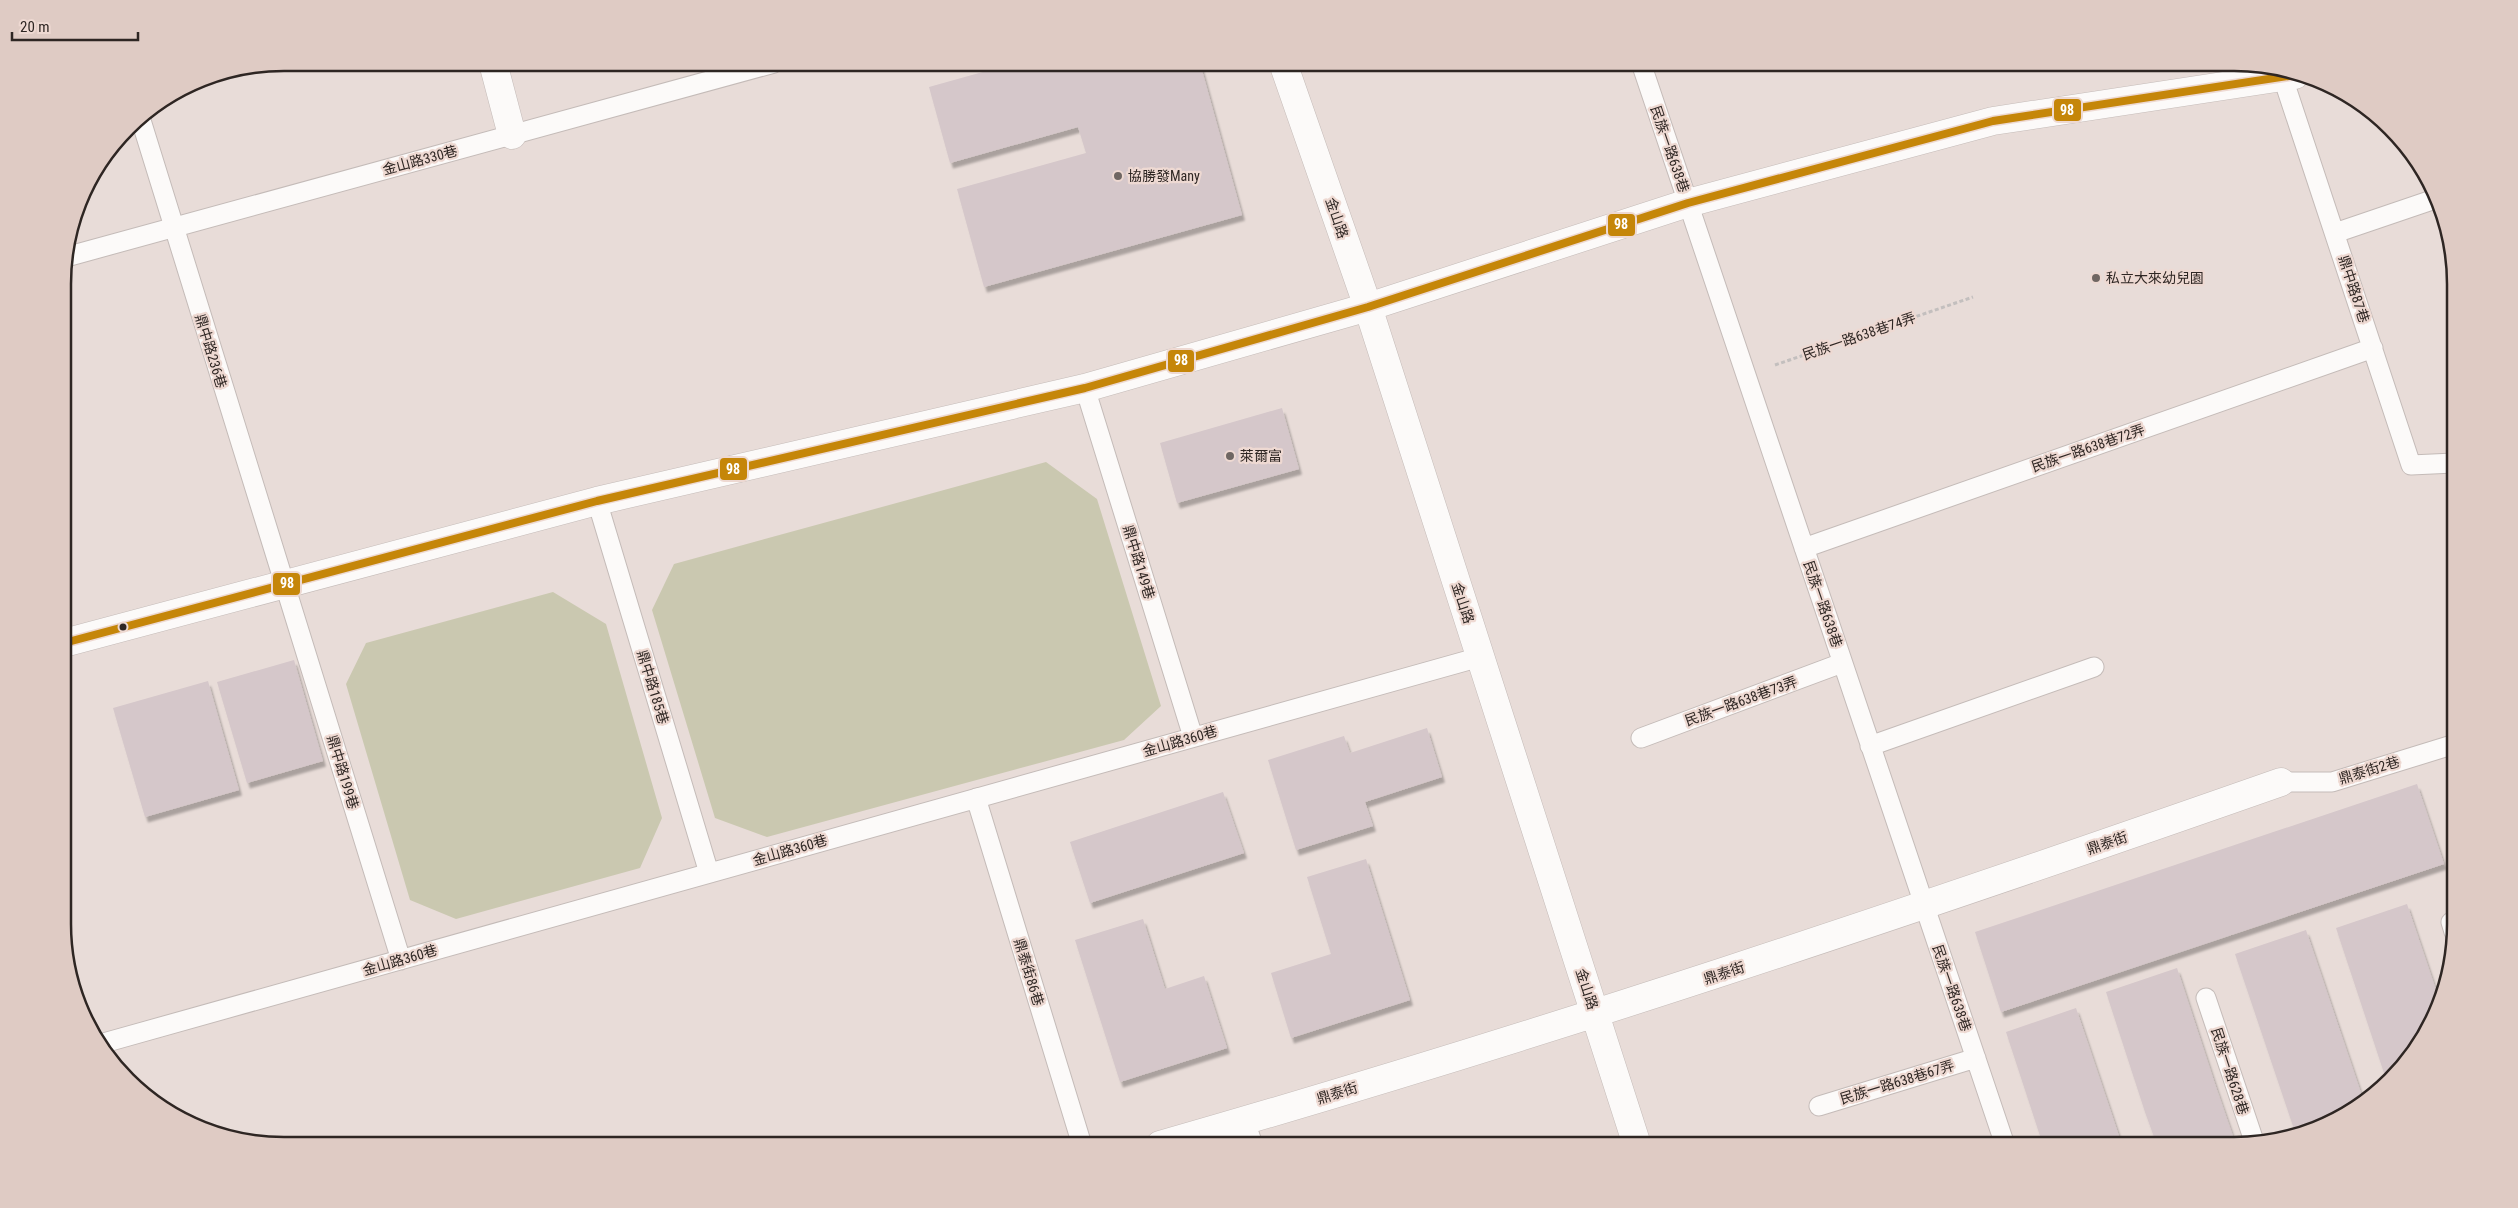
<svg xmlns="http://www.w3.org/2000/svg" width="2518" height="1208" font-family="'Roboto Condensed','Noto Sans TC',sans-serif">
  <defs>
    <filter id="shadow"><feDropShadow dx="3" dy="5.5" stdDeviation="1" flood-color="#0004"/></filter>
  </defs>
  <rect width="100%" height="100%" fill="#e8dcd8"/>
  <path fill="#cac8b0" d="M1046 462 1097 499 1161 706 1124 740 767 837 715 818 652 610 674 564Z
    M553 592 606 624 662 818 640 868 456 919 410 900 346 684 366 643Z"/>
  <path fill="#d5c7ca" filter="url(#shadow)" d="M1015 63H1200L1242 215 984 287 957 189 1086 153 1078 127 950 163 929 87Z
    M1282 408 1299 469 1177 503 1160 443Z
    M294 660 323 761 247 783 217 682Z
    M208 681 239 790 145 817 113 708Z
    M1427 728 1442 777 1365 802 1373 826 1296 850 1268 760 1344 736 1350 753Z
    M2417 784 2444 864 2001 1012 1975 932Z
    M1223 792 1244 853 1090 903 1070 842Z
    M1366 859 1410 1000 1291 1038 1271 973 1331 954 1307 877Z
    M2407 904 2440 1002 2438 1009 2401 1070 2387 1082 2336 928Z
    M1143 919 1165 989 1204 976 1227 1048 1120 1082 1075 940Z
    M2306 930 2364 1102 2357 1108 2305 1134 2296 1135 2235 954Z
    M2177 968 2216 1087 2236 1145H2157L2145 1112 2106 992Z
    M2076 1008 2116 1127 2122 1145H2043L2006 1032Z"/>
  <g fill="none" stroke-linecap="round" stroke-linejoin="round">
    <defs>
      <path id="service" d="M1641 63 2005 1145
        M2281 72 2411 465 2454 463
        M140 117 401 960
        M2335 233 2438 198
        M66 257 774 63
        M1085 388 1193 737
        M597 501 709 873
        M1804 548 2373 348
        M1641 738 1842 663
        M1870 746 2094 667
        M2281 782H2332L2455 744
        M976 798 1082 1145
        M2451 922 2454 932
        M2206 998 2255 1144
        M100 1044 1480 657
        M1819 1106 1976 1058
        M1245 1121 1253 1145"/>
      <path id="minor" d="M493 63 512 135
        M1283 63 1368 307 1637 1145
        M1160 1145C1538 1037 1910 912 2281 782"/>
      <path id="tertiary" d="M64 643 597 501 1085 388 1368 307 1688 203 1993 121 2295 75"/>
    </defs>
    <use href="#service" stroke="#c4bbb8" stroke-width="21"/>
    <use href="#minor" stroke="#c4bbb8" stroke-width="29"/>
    <use href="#tertiary" stroke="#c4bbb8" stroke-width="29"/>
    <path stroke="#c3bfbe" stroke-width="3" stroke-dasharray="4 2.5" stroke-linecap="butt" d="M1775 365 1973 297"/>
    <use href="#service" stroke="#fcfaf9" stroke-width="19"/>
    <use href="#minor" stroke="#fcfaf9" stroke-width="28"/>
    <use href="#tertiary" stroke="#fcfaf9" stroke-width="28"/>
    <defs>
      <path id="bus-1" d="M64 643 597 501 1085 388 1368 307 1688 203 1993 121 2295 75"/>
    </defs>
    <use href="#bus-1" stroke="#eed9d2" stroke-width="11"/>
    <use href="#bus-1" stroke="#c58609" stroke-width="8"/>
  </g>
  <g fill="#6f6662" stroke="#eed9d2" stroke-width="2">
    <circle cx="1118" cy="176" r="5"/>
    <circle cx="2096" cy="278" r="5"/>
    <circle cx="1230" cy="456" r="5"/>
  </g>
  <circle fill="#2e2623" stroke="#eed9d2" stroke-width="2" cx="123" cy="627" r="4.5"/>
  <g text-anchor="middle" stroke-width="4.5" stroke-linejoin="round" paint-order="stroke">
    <g font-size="14" fill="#2e2623" stroke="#eed9d2">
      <text transform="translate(1670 149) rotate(71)" y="5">民族一路638巷</text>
      <text transform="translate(420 160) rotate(-15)" y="5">金山路330巷</text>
      <text transform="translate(1337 218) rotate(71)" y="5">金山路</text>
      <text transform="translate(2354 289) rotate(72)" y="5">鼎中路87巷</text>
      <text transform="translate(1859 336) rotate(-19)" y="5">民族一路638巷74弄</text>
      <text transform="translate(211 351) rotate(73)" y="5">鼎中路236巷</text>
      <text transform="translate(2088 448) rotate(-19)" y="5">民族一路638巷72弄</text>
      <text transform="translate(1139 562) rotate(73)" y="5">鼎中路149巷</text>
      <text transform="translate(1463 603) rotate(72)" y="5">金山路</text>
      <text transform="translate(1823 604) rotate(71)" y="5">民族一路638巷</text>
      <text transform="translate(653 687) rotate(73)" y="5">鼎中路185巷</text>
      <text transform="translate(1741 701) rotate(-20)" y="5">民族一路638巷73弄</text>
      <text transform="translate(1180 741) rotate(-16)" y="5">金山路360巷</text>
      <text transform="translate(2369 770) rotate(-17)" y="5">鼎泰街2巷</text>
      <text transform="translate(343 772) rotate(73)" y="5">鼎中路199巷</text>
      <text transform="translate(2107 843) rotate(-19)" y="5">鼎泰街</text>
      <text transform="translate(790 850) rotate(-16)" y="5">金山路360巷</text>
      <text transform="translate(400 960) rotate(-16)" y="5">金山路360巷</text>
      <text transform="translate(1029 972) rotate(73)" y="5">鼎泰街86巷</text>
      <text transform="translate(1724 973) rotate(-18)" y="5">鼎泰街</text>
      <text transform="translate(1952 988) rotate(71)" y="5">民族一路638巷</text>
      <text transform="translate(1587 989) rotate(72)" y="5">金山路</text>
      <text transform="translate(2230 1071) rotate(72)" y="5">民族一路628巷</text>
      <text transform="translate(1897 1082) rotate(-17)" y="5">民族一路638巷67弄</text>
      <text transform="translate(1337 1093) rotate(-17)" y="5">鼎泰街</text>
    </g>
    <g font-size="14" fill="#2e2623" stroke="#eed9d2" text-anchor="start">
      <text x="1128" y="181">協勝發Many</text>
      <text x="2106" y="283">私立大來幼兒園</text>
      <text x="1240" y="461">萊爾富</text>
    </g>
  </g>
  <path d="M0 0H2518V1208H0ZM284 71H2234A213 213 0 0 1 2447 284V924A213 213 0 0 1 2234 1137H284A213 213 0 0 1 71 924V284A213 213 0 0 1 284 71Z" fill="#dfcbc4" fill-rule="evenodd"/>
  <path fill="none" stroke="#2e2623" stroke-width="2.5" d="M284 71H2234A213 213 0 0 1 2447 284V924A213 213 0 0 1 2234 1137H284A213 213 0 0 1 71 924V284A213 213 0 0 1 284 71Z"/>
  <g stroke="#eed9d2" stroke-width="2">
    <rect x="2053" y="98" width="29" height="24" rx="5" fill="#c58609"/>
    <rect x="1607" y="213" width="29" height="24" rx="5" fill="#c58609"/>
    <rect x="1167" y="349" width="28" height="24" rx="5" fill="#c58609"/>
    <rect x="719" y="457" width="29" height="24" rx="5" fill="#c58609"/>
    <rect x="272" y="572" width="29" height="24" rx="5" fill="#c58609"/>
  </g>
  <g font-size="14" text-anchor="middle" font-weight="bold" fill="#fff">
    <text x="2067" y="115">98</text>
    <text x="1621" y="229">98</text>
    <text x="1181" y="365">98</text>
    <text x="733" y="474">98</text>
    <text x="287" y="588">98</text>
  </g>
  <path d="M12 32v8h126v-8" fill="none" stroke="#2e2623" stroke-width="2.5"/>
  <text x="20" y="32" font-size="15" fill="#2e2623" stroke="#eed9d2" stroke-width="4" paint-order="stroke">20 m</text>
</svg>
